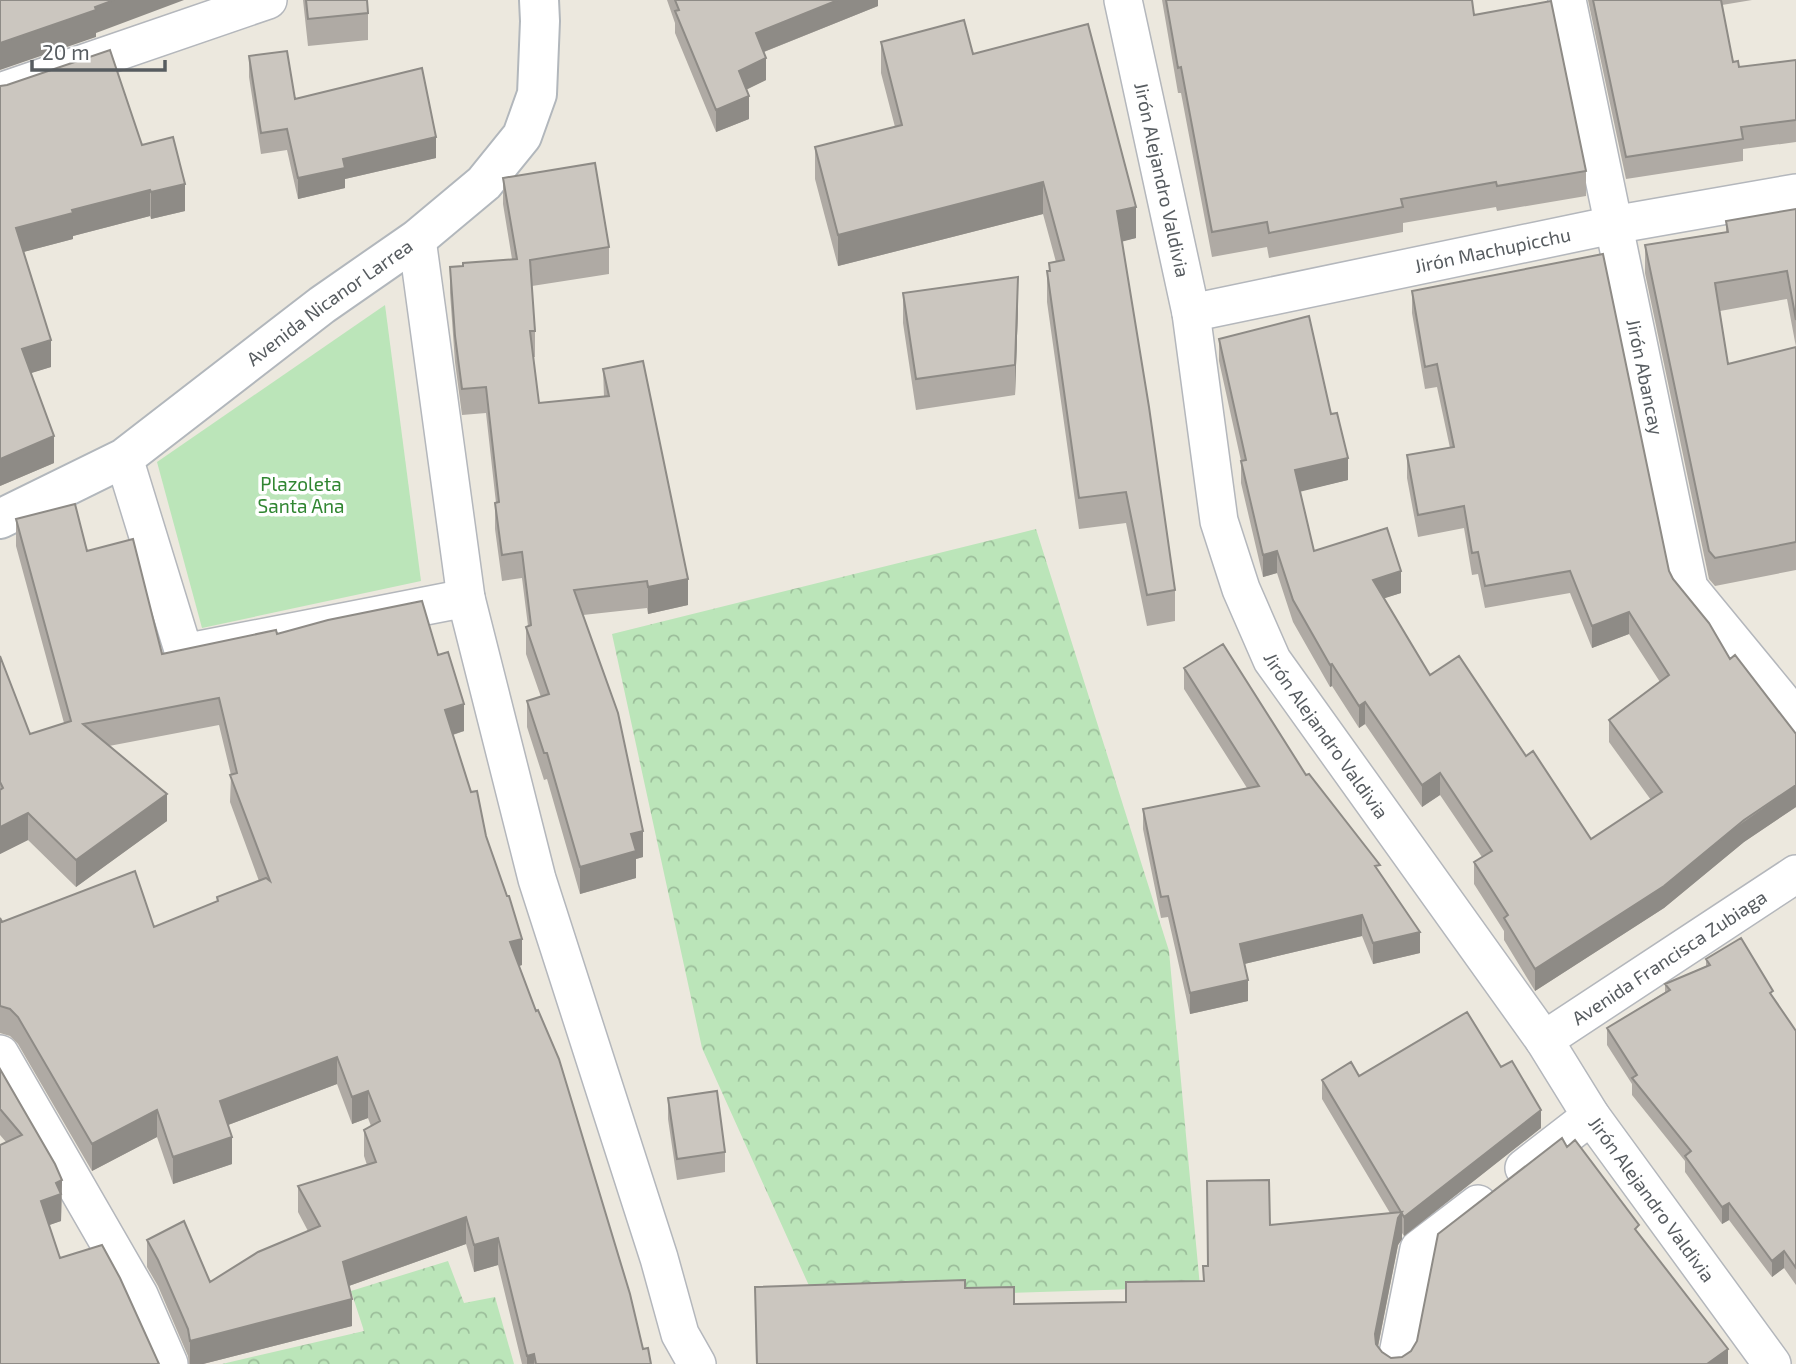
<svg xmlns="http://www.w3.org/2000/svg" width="1796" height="1364" font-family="'Exo 2',sans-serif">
  <defs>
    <pattern id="forest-crowns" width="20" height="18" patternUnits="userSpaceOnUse" patternTransform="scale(1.75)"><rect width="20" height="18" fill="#bbe5b9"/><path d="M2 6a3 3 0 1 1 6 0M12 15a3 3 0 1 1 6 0" fill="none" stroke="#9bbd9a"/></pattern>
  </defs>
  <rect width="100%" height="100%" fill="#ece8de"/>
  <path fill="#bbe5b9" d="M385 305 421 581 202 628 157 462Z"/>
  <path fill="url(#forest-crowns)" d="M1036 529 1169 951 1200 1287 815 1299 702 1048 612 634Z
    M448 1261 464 1303 495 1297 514 1364H222L364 1331 351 1291Z"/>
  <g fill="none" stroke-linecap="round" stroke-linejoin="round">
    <defs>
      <g id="minor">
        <path id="s1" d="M1123 0 1191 313 1219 521 1241 589 1272 660 1544 1040 1591 1116 1772 1364"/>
        <path id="s2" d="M1567 0 1689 588 1796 718"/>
        <path d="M0 92 268 0"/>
        <path d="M417 239 466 598"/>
        <path id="s3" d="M1191 313 1613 225 1796 193"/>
        <path d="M124 458 184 653 466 598 537 879 659 1258 680 1334 697 1364"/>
        <path id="s4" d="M1544 1040 1796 874"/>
        <path d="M0 1054 139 1295 169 1364"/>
        <path d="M1524 1168 1591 1116"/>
        <path d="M1396 1364 1419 1249 1478 1204"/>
      </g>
      <g id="secondary">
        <path id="s5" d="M0 519 124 458 322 305 417 239 484 183 522 136 537 94 540 21 539 0"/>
      </g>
    </defs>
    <use href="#minor" stroke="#b4b7bc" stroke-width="40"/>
    <use href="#secondary" stroke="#b2b7bc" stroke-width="42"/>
    <use href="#minor" stroke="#fff" stroke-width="37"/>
    <use href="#secondary" stroke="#fff" stroke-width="38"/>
  </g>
  <path fill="#afaaa4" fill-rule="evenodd" d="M303 0H367L368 13V40L308 46Z
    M667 0H878V6L764 52 766 80 746 90 749 119 716 132 675 33V23Z
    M1162 0H1472L1474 15 1586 171V196L1497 211 1496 207 1403 223V232L1269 258 1267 247 1212 257 1181 93H1178Z
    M1588 0H1752L1722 5 1733 62 1739 67 1796 60V142L1743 149V161L1626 179Z
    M881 42 973 54 1136 238 1122 241 1175 590V621L1147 626 1126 523 1079 529 1047 302V271H1049V263L1056 262 1043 214 838 266 815 179V147L895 127 881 73Z
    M249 56 295 99 436 158 345 179V188L298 199 287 150 261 154 249 77Z
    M0 86 142 145 185 211 151 219 150 216 73 236V239L23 252 51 367 30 373 54 463 0 486Z
    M503 178 609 247V274L532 286 535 331V357H533L539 403 604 397 603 369 688 605 648 614 647 608 583 615 643 857 636 859V878L580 894 547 779 544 780 527 727V701L541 697 526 654V627L528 626 522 578 502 581 495 529V503H496L486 413 462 415 455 362 450 293V267L463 266 512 259 503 204Z
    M1796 209V570L1715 586 1709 579 1645 273V245L1726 232V221ZM1787 299 1796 347 1728 364 1720 311Z
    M1412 291 1669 571 1673 579 1730 659 1796 734V807L1744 842 1664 908 1535 991 1504 940V931L1474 884V862L1482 857 1440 795 1422 807 1365 724 1359 728 1332 686 1330 687 1293 622 1277 573 1263 577 1241 483V461L1219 361V339L1331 414 1348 480 1300 491 1314 551 1401 593 1384 598 1430 675 1526 756 1591 839 1651 800 1609 742V720L1660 682 1629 634 1592 648 1570 593 1485 608 1478 574 1472 575 1464 528 1418 537 1407 478V455L1450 448 1437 387 1425 389 1412 313Z
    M903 293 1018 307 1015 395 916 410 903 323Z
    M16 519 87 551 162 654 277 634 438 655 464 731 453 735 471 792 486 836 522 965 519 966 643 1349 651 1364H522L498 1265 474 1272 466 1244 349 1286 352 1326 203 1364H189L188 1356 158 1286 147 1267V1240L210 1282 308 1231 298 1212V1186L367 1165 364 1156V1130L371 1126 368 1118 352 1124 337 1084 228 1125 232 1164 173 1184 157 1137 92 1171 18 1044 10 1036 0 1033V918L2 922 154 927 217 901V897L259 881 230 802 231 775 219 725 109 746 167 821 76 887 28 840 0 854V656L30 734 64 723 16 546Z
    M1184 668 1306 775 1380 873 1420 953 1373 964 1362 936 1244 964 1248 1001 1190 1014 1168 917 1161 918 1143 829V809L1247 788 1184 689Z
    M1706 959 1773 998 1796 1031V1285L1784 1268 1772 1277 1729 1220 1722 1224 1685 1172V1161L1632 1095V1084L1607 1045V1028L1665 992V984L1706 966Z
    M1501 1067 1541 1128 1404 1236 1402 1233V1239L1398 1245 1378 1347 1382 1352 1391 1358 1402 1357 1411 1351 1567 1147 1639 1234 1728 1364H756L755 1287 965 1288 1014 1304 1126 1302 1203 1281 1208 1266 1270 1225 1390 1213 1322 1099V1080L1359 1076Z
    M0 1069 62 1180 61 1221 49 1225 0 1364 6 1142 0 1135Z
    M668 1098 725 1152V1172L677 1180 668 1119Z"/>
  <path fill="#8e8b86" d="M114 0H184L96 33V37L0 70V43Z
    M838 0H878V6L756 55V33Z
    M766 58V80L739 93V71Z
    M749 96V119L716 132V110Z
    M436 137V158L345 179V188L298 199V178L343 159Z
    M1043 182V214L838 266V235Z
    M185 184V211L151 219V192Z
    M150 190V216L73 236V239L16 254V228L72 210Z
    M1136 207V238L1117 243V211Z
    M1018 277V307L1015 395V365Z
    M51 340V367L22 376V349Z
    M54 436V463L0 486V459Z
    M1348 458V480L1295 493V470Z
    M1277 551V573L1263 577V555Z
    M1401 571V593L1373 602V580Z
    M688 579V605L648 614V587Z
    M1629 612V634L1592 648V626Z
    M1332 664V686L1330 687V665Z
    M1365 702V724L1359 728V706Z
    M464 704V731L445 737V710Z
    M1440 773V795L1422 807V785Z
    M1796 785V807L1744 842 1664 908 1535 991V969Z
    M167 794V821L76 887V860Z
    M28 813V840L0 854V827Z
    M643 831V857L636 859V878L580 894V867L631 834Z
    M1362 915V936L1240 965V944Z
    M1420 932V953L1373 964V943Z
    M522 939V965L510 969V942Z
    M1248 980V1001L1190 1014V993Z
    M337 1057V1084L220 1128V1101Z
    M368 1091V1118L352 1124V1097Z
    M157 1110V1137L92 1171V1144Z
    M1541 1110V1128L1404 1236V1217Z
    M232 1137V1164L173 1184V1157Z
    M62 1180 61 1221 41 1228V1201L56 1183Z
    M1729 1203V1220L1722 1224V1207Z
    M1402 1212V1239L1398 1245 1375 1361V1334L1398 1218Z
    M466 1217V1244L343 1288V1262Z
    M498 1238V1265L474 1272V1245Z
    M1784 1251V1268L1772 1277V1261Z
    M352 1299V1326L203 1364H190V1341Z
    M1728 1349V1364H1707Z
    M534 1354V1364H527V1356Z"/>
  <path fill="#cbc6bf" stroke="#8e8b86" stroke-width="2" d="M0 0H114L95 7 96 10 0 43Z
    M306 0H367L368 13 308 19Z
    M675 0H838L756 33 766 58 739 71 749 96 716 110 675 11 679 10Z
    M1166 0H1472L1474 15 1551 1 1586 171 1497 186 1496 182 1401 199 1403 207 1269 233 1267 222 1212 232 1181 67 1178 68Z
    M1593 0H1721L1733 62 1738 61 1739 67 1796 60V120L1741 127 1743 139 1626 157Z
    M964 20 973 54 1088 24 1136 207 1117 211 1149 407 1175 590 1147 595 1126 492 1079 498 1047 271H1050L1049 263 1064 260 1043 182 838 235 815 147 902 125 881 42Z
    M110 50 142 145 173 137 185 184 151 192 150 190 72 210 73 213 16 228 51 340 22 349 54 436 0 459V86L7 85Z
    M287 51 295 99 422 68 436 137 343 159 345 168 298 178 287 129 261 133 249 56Z
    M595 163 609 247 530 260 535 331H530L539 403 609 396 603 369 643 361 688 579 648 587 647 581 574 590 618 713 643 831 631 834 636 851 580 867 547 753H544L527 701 549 694 526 627 531 625 522 552 502 555 495 503 499 502 486 387 462 389 455 336 450 267 463 266V263L517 259 503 178Z
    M1796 209V320L1787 271 1715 283 1728 364 1796 347V542L1715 558 1709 551 1645 245 1728 232 1726 221Z
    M1603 254 1669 571 1673 579 1709 623 1730 659 1735 655 1796 734V785L1744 820 1664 886 1535 969 1504 918 1508 915 1474 862 1492 851 1440 773 1422 785 1365 702 1359 706 1332 664 1330 665 1293 600 1277 551 1263 555 1241 461 1246 460 1219 339 1309 316 1331 414 1337 413 1348 458 1295 470 1314 551 1387 528 1401 571 1373 580 1430 675 1459 656 1526 756 1533 751 1591 839 1662 792 1609 720 1669 675 1629 612 1592 626 1570 571 1485 586 1478 552 1472 553 1464 506 1418 515 1407 455 1454 447 1437 364 1425 367 1412 291Z
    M1018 277 1015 365 916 379 903 293Z
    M75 504 87 551 133 539 162 654 276 630 277 634 328 620 422 601 438 655 448 652 464 704 445 710 471 792 477 791 486 836 507 896H509L522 939 510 942 536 1011 538 1010 559 1059 630 1294 643 1349 648 1348 651 1364H536L534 1354 527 1356 498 1238 474 1245 466 1217 343 1262 352 1299 190 1341 188 1329 158 1260 147 1240 184 1221 210 1282 258 1252 320 1226 298 1186 376 1162 364 1130 380 1121 368 1091 352 1097 337 1057 220 1101 232 1137 173 1157 157 1110 92 1144 18 1017 10 1009 0 1006V918L2 922 135 871 154 927 218 901 217 897 266 878 270 881 230 775 237 773 219 698 83 724 167 794 76 860 28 813 0 827V790L3 788 0 782V656L30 734 71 721 16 519Z
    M1223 644 1306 775 1309 774 1380 865 1375 866 1420 932 1373 943 1362 915 1240 944 1248 980 1190 993 1168 896 1161 897 1143 809 1259 786 1184 668Z
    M1741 938 1773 991 1770 993 1796 1031V1268L1784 1251 1772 1261 1729 1203 1722 1207 1685 1156 1691 1151 1632 1078 1637 1075 1607 1028 1670 990 1665 984 1710 965 1706 959Z
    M1467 1012 1501 1067 1512 1061 1541 1110 1404 1217 1322 1080 1351 1062 1359 1076Z
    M0 1069 55 1164 62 1180 56 1183 61 1194 41 1201 60 1258 102 1245 120 1278 159 1364H0V1145L22 1135 0 1109Z
    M717 1091 725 1152 677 1159 668 1098Z
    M1562 1138 1567 1147 1575 1140 1639 1225 1635 1229 1728 1349 1707 1364H757L755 1287 965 1280V1288L1014 1287V1304L1126 1302V1282L1204 1281 1203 1266H1208L1207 1181 1269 1180 1270 1225 1402 1212 1398 1218 1375 1334 1376 1344 1382 1352 1391 1358 1402 1357 1411 1351 1417 1341 1438 1234Z"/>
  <g text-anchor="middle" stroke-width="7" stroke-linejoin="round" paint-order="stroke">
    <g font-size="19" fill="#575c60" stroke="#fff">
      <text dy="7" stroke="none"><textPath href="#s1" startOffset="184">Jirón Alejandro Valdivia</textPath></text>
      <text dy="7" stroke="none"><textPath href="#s3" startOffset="308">Jirón Machupicchu</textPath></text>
      <text dy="7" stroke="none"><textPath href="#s5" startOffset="396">Avenida Nicanor Larrea</textPath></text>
      <text dy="7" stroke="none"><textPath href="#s2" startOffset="385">Jirón Abancay</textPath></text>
      <text dy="7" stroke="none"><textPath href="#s1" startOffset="772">Jirón Alejandro Valdivia</textPath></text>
      <text dy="7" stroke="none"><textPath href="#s4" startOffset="150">Avenida Francisca Zubiaga</textPath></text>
      <text dy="7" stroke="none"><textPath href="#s1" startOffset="1339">Jirón Alejandro Valdivia</textPath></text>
    </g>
    <g font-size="19" fill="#318632" stroke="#fff">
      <text x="301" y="491">Plazoleta<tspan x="301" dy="22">Santa Ana</tspan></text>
    </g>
  </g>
  <path d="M32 60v10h133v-10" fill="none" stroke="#575c60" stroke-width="3.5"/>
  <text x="42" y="60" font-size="21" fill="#575c60" stroke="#ffffff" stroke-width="5" paint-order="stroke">20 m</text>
</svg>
